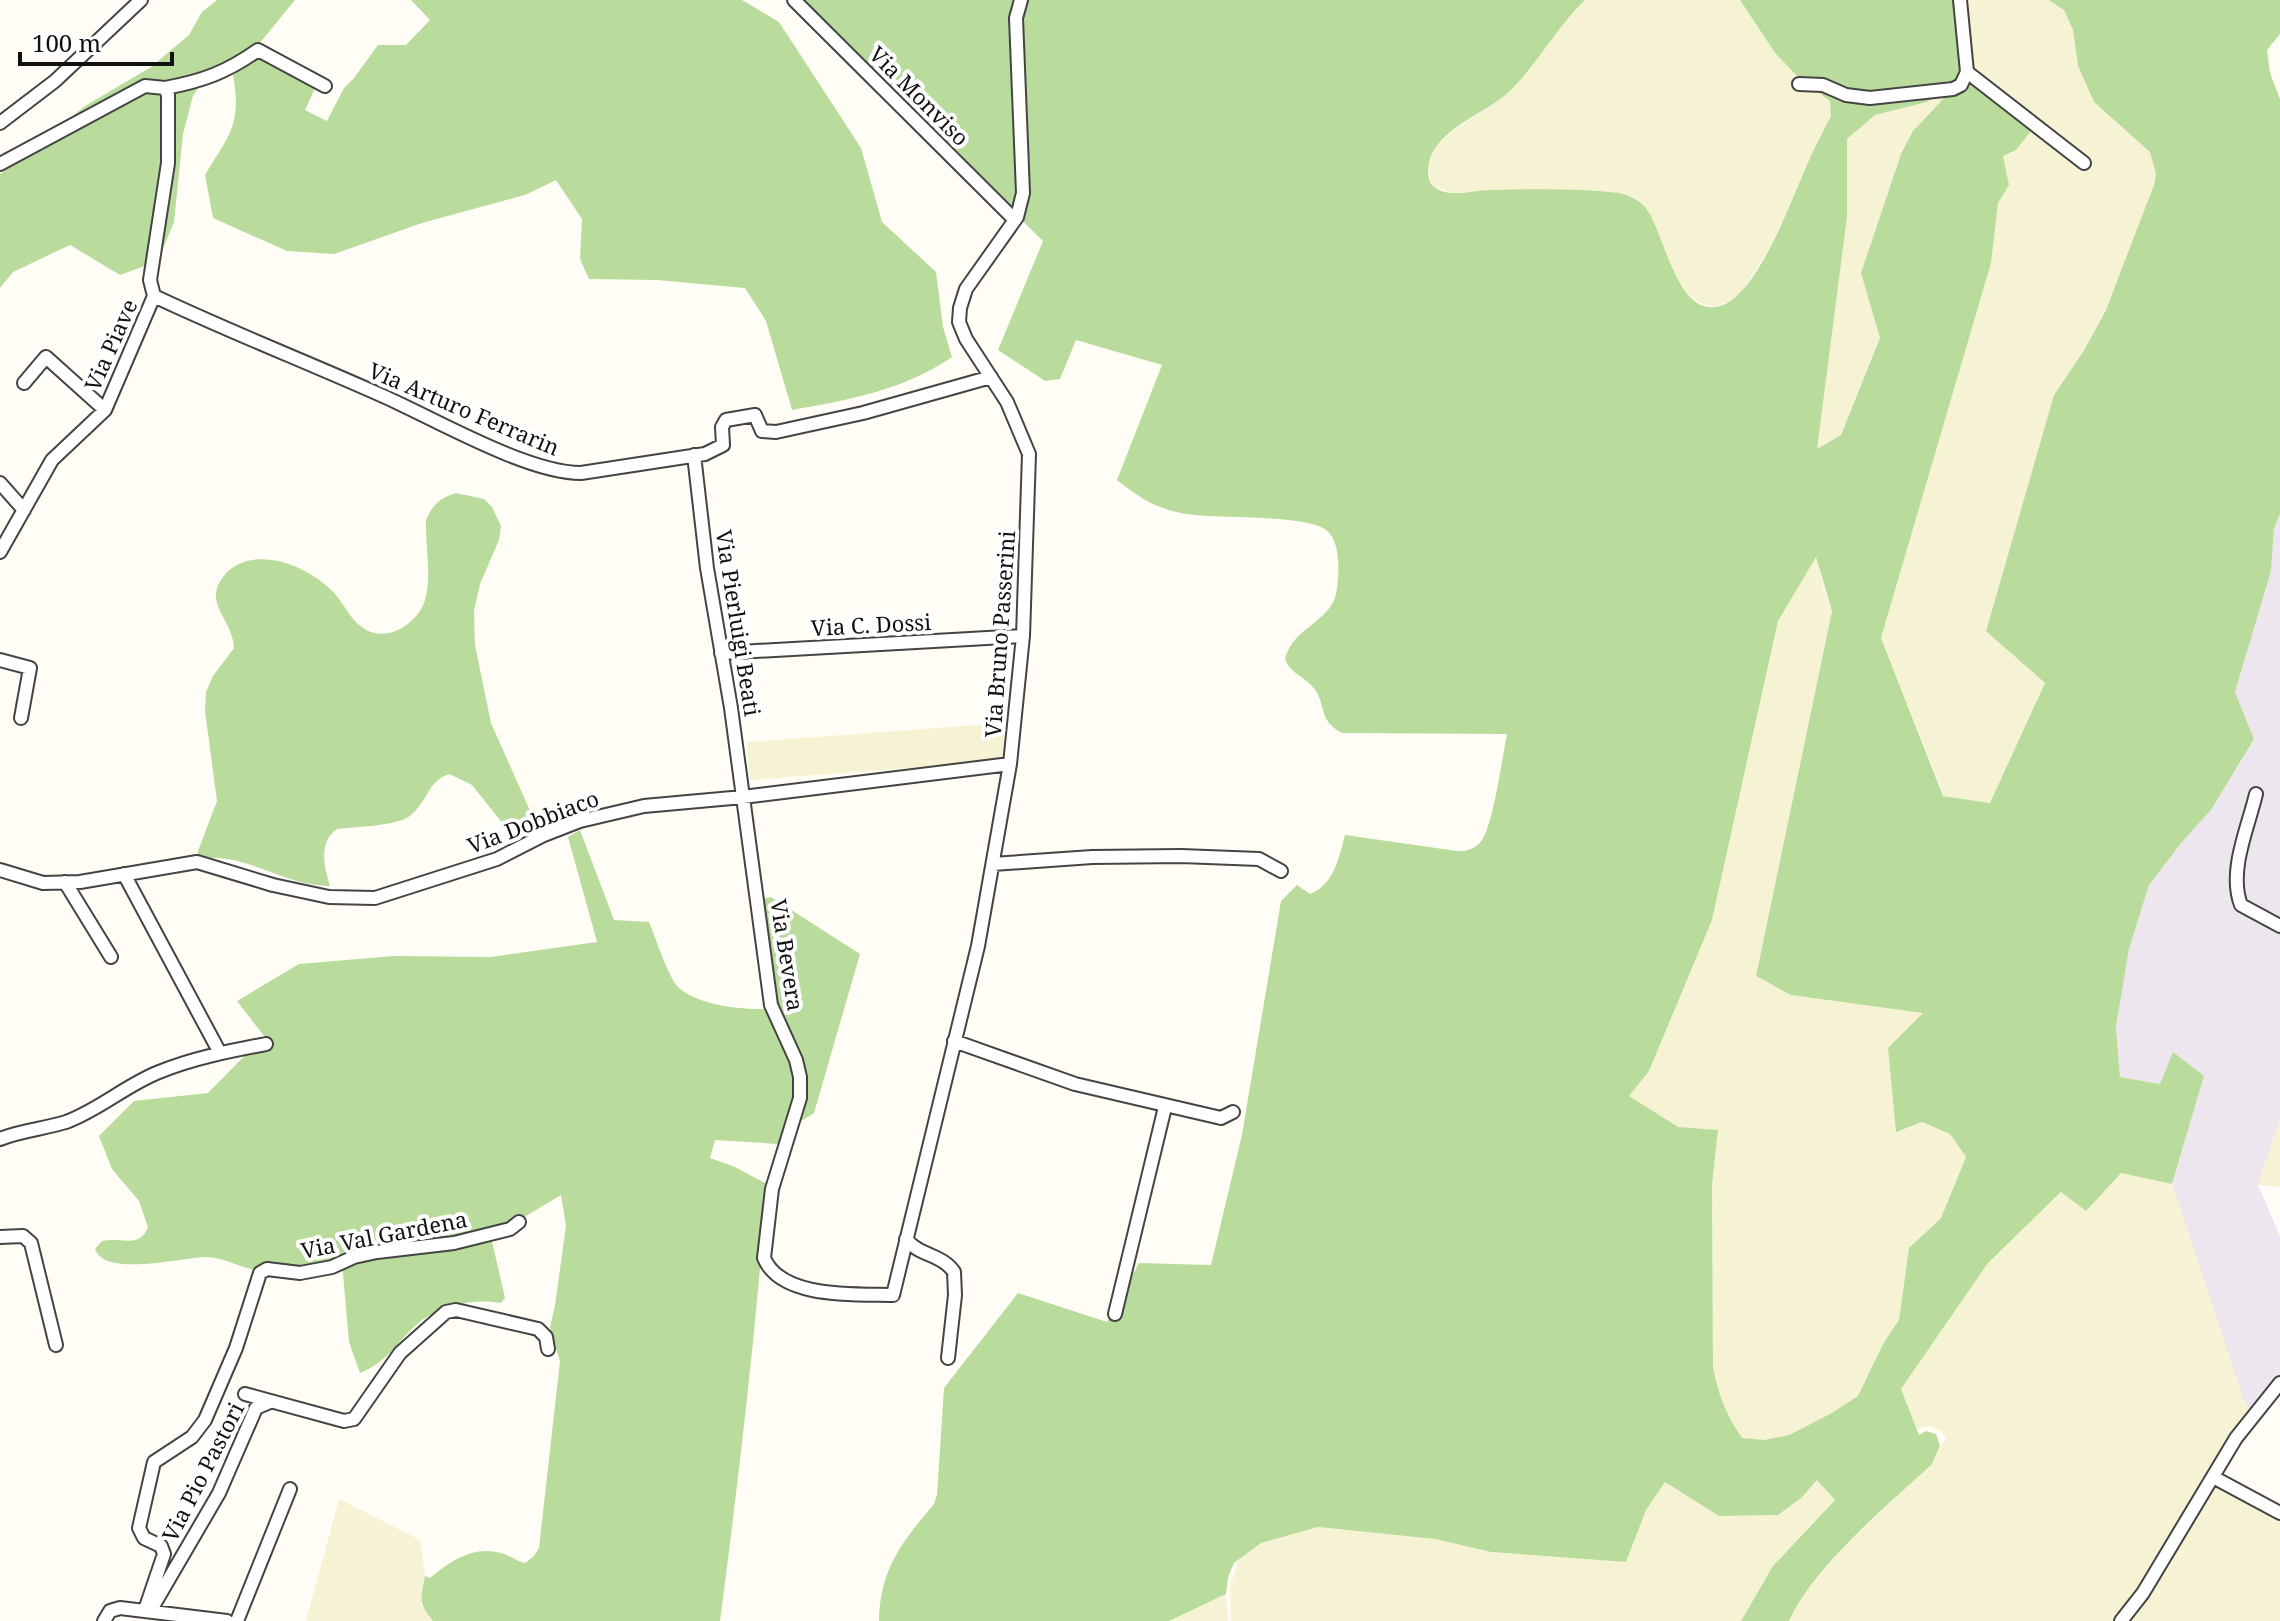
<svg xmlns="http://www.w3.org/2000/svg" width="2280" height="1621" font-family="'Noto Serif',serif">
  <rect width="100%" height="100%" fill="#fffdf5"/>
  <path fill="#eee6ef" d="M2280 514V1120L2258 1185 2280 1236V1378L2251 1414 2243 1398 2172 1184 2204 1076 2161 1084 2120 1077 2116 1027 2129 949 2149 885 2182 842 2211 810 2254 739 2235 692 2271 571 2274 528Z"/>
  <path fill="#f6f3d4" d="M1585 0H1740L1775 53 1800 79 1830 101 1831 116 1771 246 1740 294 1726 303 1714 307 1700 303 1690 296 1676 277 1647 209 1633 197 1578 190H1493L1452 193 1433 187 1430 182 1429 163 1435 147 1454 130 1491 106 1513 88 1557 30Z
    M1954 0H2049L2064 10 2073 30 2078 66 2094 102 2150 152 2156 174 2154 185 2113 295 2083 352 2054 395 1986 630 2045 683 1991 803 1944 796 1881 638 1991 263 1998 203 2009 185 2003 156 1901 154 1861 272 1880 338 1841 435 1816 451 1847 217V139L1875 115 1927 102 1948 89Z
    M1816 556 1824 590 1832 611 1756 976 1791 995 1924 1013 1894 1100 1896 1131 1922 1122 1950 1134 1966 1157 1941 1218 1909 1248 1899 1320 1883 1344 1858 1396 1830 1414 1789 1435 1757 1441 1742 1438 1728 1419 1718 1392 1713 1367 1712 1185 1718 1130 1678 1128 1628 1097 1649 1071 1712 920 1778 621Z
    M1004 723 1005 761 749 780 747 742Z
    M2280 1120V1187L2258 1185Z
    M2121 1173 2172 1184 2243 1398 2251 1414 2123 1621H1789L1799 1600 1841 1550 1932 1463 1946 1438 1941 1431 1930 1426 1917 1429 1901 1389 1988 1263 2062 1192Z
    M2214 1479 2280 1515V1621H2124Z
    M1817 1480 1835 1499 1773 1566 1741 1621H1231L1230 1587 1239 1559 1261 1543 1318 1527 1435 1539 1491 1552 1626 1562 1646 1510 1665 1482 1683 1494 1801 1498Z
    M339 1499 420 1540 425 1576 421 1592V1605L433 1621H306Z
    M1226 1594 1228 1621H1169Z"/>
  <path fill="#b9dc9c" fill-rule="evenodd" d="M217 0H295L259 44 210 70 193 96 183 134 174 222 158 261 120 275 70 245 13 272 0 288V174L85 106 151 67 189 35 202 12Z
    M411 0H742L779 22 861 148 882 222 936 272 943 327 952 357C904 390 848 400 792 410L766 321 745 288 657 280 589 279 580 259 582 219 556 180 525 195 422 223 334 254 287 251 213 218 205 175C229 135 242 125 233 75L260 57 316 86 305 110 327 121 344 88 354 78 378 45H406L430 20Z
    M797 0H1585C1557 27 1539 61 1512 89 1490 111 1455 121 1436 147 1429 156 1426 171 1430 182 1433 189 1443 192 1450 193 1464 194 1478 190 1492 190 1534 189 1578 188 1619 193 1629 195 1639 200 1645 207 1664 229 1676 319 1720 306 1758 295 1791 200 1807 165 1814 148 1823 132 1831 116L1830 101 1800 79 1775 53 1740 0H1954L1967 66 1948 89 1927 102 1875 115 1847 139V217L1817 449 1841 435 1880 338 1861 273 1901 154 1913 131 1947 95 1970 78 2035 126 2016 150 2003 156 2009 185 1998 203 1991 263 1881 638 1943 796 1990 803 2045 683 1986 631 2054 395 2083 352 2106 310 2154 185 2156 174 2150 152 2094 102 2078 66 2073 30 2064 10 2049 0H2280V34L2267 50 2270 73 2280 99V514L2274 528 2271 571 2235 692 2254 739 2211 810 2182 842 2149 885 2129 949 2116 1027 2120 1077 2160 1084 2173 1052 2204 1076 2172 1184 2121 1173 2086 1211 2061 1192 1988 1263 1901 1389 1919 1435 1926 1431 1936 1434 1940 1446 1932 1464C1887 1506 1814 1566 1789 1621H1741L1773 1566 1835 1500 1817 1480 1801 1498 1778 1515 1719 1516 1665 1482 1646 1510 1626 1562 1491 1552 1435 1539 1318 1527 1261 1543 1234 1563 1228 1577 1226 1594 1169 1621H879C880 1569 902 1542 934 1504L937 1495 944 1388 1018 1293 1107 1322 1139 1263 1211 1265 1242 1135 1281 901 1297 885 1310 894C1334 885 1339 857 1345 835L1457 851C1467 852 1478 848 1483 838 1494 819 1502 759 1507 734L1342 733C1316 719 1328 704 1312 686 1303 676 1289 672 1285 659 1293 627 1329 623 1336 594 1339 577 1342 542 1326 530 1305 513 1212 520 1181 513 1153 507 1140 498 1117 480L1162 365 1076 340 1060 379 1045 381 998 350 1043 241ZM1816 557 1832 611 1756 976 1791 995 1923 1013 1888 1048 1896 1132 1922 1122 1950 1134 1966 1157 1941 1218 1909 1248 1899 1320 1883 1344 1858 1396 1830 1414 1789 1435 1764 1440 1742 1438C1726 1415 1718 1394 1713 1367L1712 1185 1718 1130 1678 1127 1629 1096 1649 1071 1712 920 1778 621Z
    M456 493 484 499 492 507 501 526 499 540 480 584 474 611 475 645 491 723 531 813 532 824 529 830 515 833 508 830 472 785 449 774C428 781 427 802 411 815 399 826 354 827 337 829 318 842 324 867 330 886 283 886 245 851 198 859V851L217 801 205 711 206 692 213 676 234 648C233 626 216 612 216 596 215 585 225 572 235 566 266 548 313 569 335 594 344 604 350 619 362 627 385 645 418 624 425 600 432 574 425 545 426 520 433 504 440 498 456 493Z
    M580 830 614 920 649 922C657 942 664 964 674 982 688 1004 740 1010 764 1009L758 906 762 899 771 897 860 954 814 1113C796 1126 790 1121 778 1144L715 1140 710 1158 735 1167 767 1184C756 1331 739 1476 720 1621H433C417 1601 421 1599 425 1576L430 1578C450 1561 474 1545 501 1553 510 1555 516 1561 525 1563L534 1556 539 1548 560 1361 550 1328 555 1305 566 1226 561 1195 491 1237 505 1298 501 1303C477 1298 442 1305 422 1320 399 1338 389 1362 360 1373L349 1342 342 1262C316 1267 288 1274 261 1271 243 1269 226 1258 207 1257 182 1257 105 1278 95 1249L102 1241C121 1237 140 1249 148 1227L139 1201 112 1169 99 1136 134 1101 208 1093 264 1036 237 1001 299 964 394 956 490 957 597 942 568 837Z"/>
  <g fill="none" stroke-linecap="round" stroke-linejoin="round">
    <defs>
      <path id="minor" d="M794 0 1015 220
        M1967 72 2084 163
        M1799 84 1823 85 1846 95 1870 98 1953 89 1961 85 1967 72 1960 0
        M165 88C203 81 227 72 258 50L325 86
        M0 123 55 81 141 0
        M0 164 145 86 165 88 168 95V163L150 280 154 296C230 332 307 362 383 396 435 419 527 473 581 473L705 454 723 445 722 427 726 420 755 415 762 431 776 432 863 413 991 377
        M24 383 46 357 105 410
        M694 455 707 568 731 708 771 1005 796 1060 800 1077V1098L772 1189 764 1258C781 1299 855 1294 893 1295L978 946 1010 764 1023 636 1029 454 1007 402 966 339 959 322 960 308 966 289 1017 217 1023 193 1016 18 1021 0
        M0 483 24 510
        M0 552 52 460 105 410 154 296
        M721 653 1023 636
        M0 660 30 668 21 718
        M2256 794C2248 828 2228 871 2241 905L2280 926
        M993 864 1092 857 1181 856 1259 859 1281 871
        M0 870 43 883 80 882 197 862 273 885 329 897 375 898 497 859 544 835 580 821 644 806 743 797 1010 764
        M124 874 220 1053
        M65 882 111 957
        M954 1041 1075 1084 1221 1118 1233 1112
        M0 1139C22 1130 44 1129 66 1122 99 1110 126 1085 159 1072 193 1058 230 1051 266 1044
        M0 1237 23 1236 31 1243 56 1345
        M906 1239C919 1256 942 1254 954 1272L955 1295 948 1358
        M1115 1314 1165 1107
        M245 1394 344 1421 354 1419 400 1353 446 1312 456 1310 538 1329 546 1337 548 1349
        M2213 1477 2280 1513
        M152 1608 219 1493 256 1408 270 1402
        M145 1610 164 1554 161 1546 144 1538 139 1528 154 1462 192 1437 205 1420 236 1348 260 1273 267 1269 300 1273 332 1267 354 1257 377 1252 454 1243 510 1229 519 1222
        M104 1621 110 1611 120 1608 227 1621
        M237 1621 290 1489
        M2121 1621 2143 1593 2236 1438 2280 1383"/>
    </defs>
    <use href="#minor" stroke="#444" stroke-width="16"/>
    <use href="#minor" stroke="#fff" stroke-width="12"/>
  </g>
  <g text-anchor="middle" stroke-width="8" stroke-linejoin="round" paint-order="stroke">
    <g font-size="22" fill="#111" stroke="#fff">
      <text transform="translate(919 96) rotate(45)" y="8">Via Monviso</text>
      <text transform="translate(111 345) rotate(-66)" y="8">Via Piave</text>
      <text transform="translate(464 409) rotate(23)" y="8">Via Arturo Ferrarin</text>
      <text transform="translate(738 623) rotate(81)" y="8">Via Pierluigi Beati</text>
      <text transform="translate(871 625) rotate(-3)" y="8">Via C. Dossi</text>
      <text transform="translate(1000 634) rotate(-86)" y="8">Via Bruno Passerini</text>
      <text transform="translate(533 822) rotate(-21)" y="8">Via Dobbiaco</text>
      <text transform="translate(787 955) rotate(81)" y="8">Via Bevera</text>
      <text transform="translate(384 1235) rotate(-11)" y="8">Via Val Gardena</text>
      <text transform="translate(203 1472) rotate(-63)" y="8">Via Pio Pastori</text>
    </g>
  </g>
  <path d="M20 52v12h152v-12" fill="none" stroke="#111111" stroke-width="4"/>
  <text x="32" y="52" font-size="24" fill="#111111" stroke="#ffffff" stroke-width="6" paint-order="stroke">100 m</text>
</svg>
